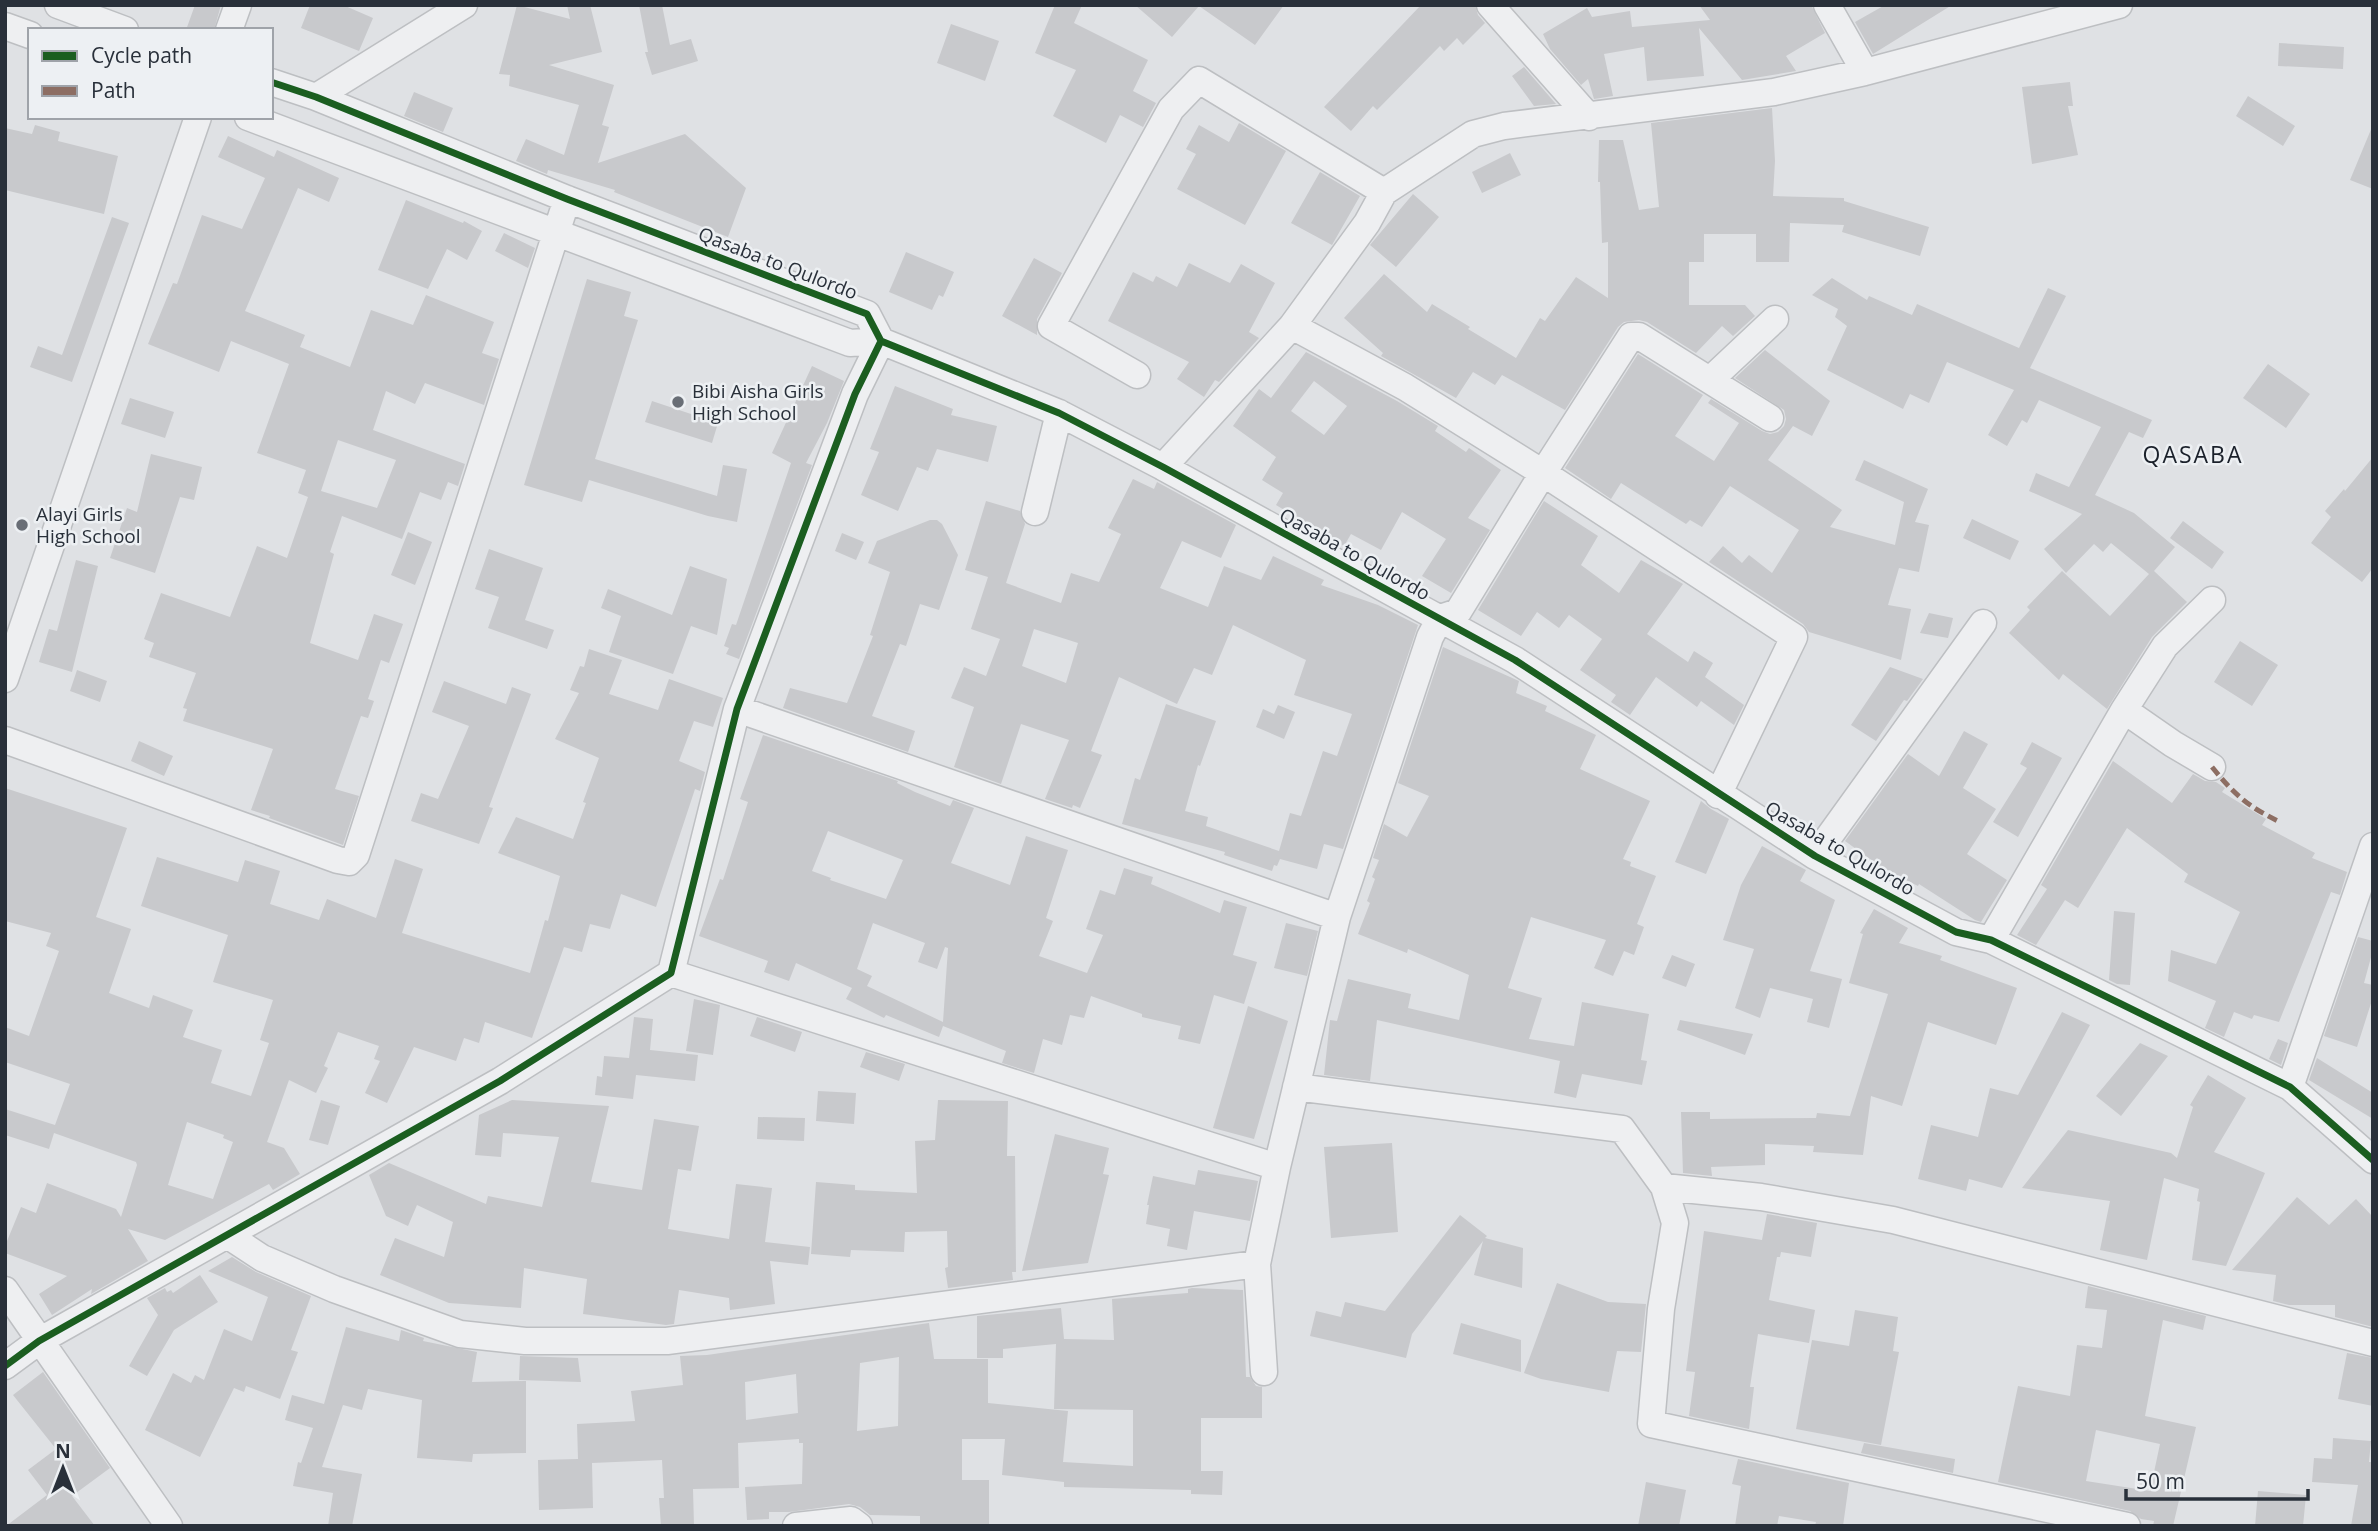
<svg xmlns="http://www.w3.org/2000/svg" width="2378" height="1531" font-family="'Open Sans',sans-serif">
  <rect width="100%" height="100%" fill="#dfe1e4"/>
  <path fill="#c8c9cc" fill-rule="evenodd" d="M195 5H221L214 30H186Z
    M310 5H343L373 18 359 51 301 28Z
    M517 5 570 19 567 5H590L602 52 549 65 614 85 602 125 609 127 598 163 685 134 746 188 728 237 614 192 615 190 548 170 547 174 516 161 526 139 564 155 579 105 509 86 510 75 499 74Z
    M639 5H662L670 45 691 39 698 61 652 75 645 52H648Z
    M1055 5H1082L1074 23 1148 60 1133 91 1156 103 1143 127 1120 115 1106 143 1053 116 1076 70 1035 53Z
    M1135 5H1284L1255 45 1199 6 1172 37Z
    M1421 5H1475L1478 15 1485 23 1463 45 1457 38 1444 51 1440 46 1377 110 1373 106 1351 131 1324 107Z
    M1699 5H1811L1825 33 1786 56 1796 71 1742 80 1699 28 1704 76 1647 81 1644 47 1604 54 1613 96 1594 99 1588 79 1581 85 1550 49 1543 34 1587 8 1592 17 1630 11 1632 27 1710 20Z
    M1885 5H1952L1873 54 1855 22Z
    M951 24 999 41 985 81 937 63Z
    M2279 43 2344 47 2343 69 2278 66Z
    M1524 67 1556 104 1534 106 1512 76Z
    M2070 82 2073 106H2068L2078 155 2032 164 2022 87Z
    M414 92 453 108 443 132 404 116Z
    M2248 96 2295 126 2283 146 2236 116Z
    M1772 108 1775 161 1773 196 1844 198V201L1929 227 1920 256 1842 232 1844 225 1790 223 1789 262H1756V234H1704V262H1689V305H1745L1755 316 1733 336 1722 326 1696 353 1647 322 1639 320 1624 322 1618 327 1565 410 1502 375 1495 385 1473 372 1456 398 1381 356 1383 353 1344 318 1384 274 1427 312 1432 304 1470 327 1468 329 1516 358 1540 318 1545 321 1576 277 1608 298V242L1602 243 1600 182H1598L1599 140H1623L1639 210 1659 207 1651 123Z
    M1239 123 1286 151 1245 225 1177 189 1196 154 1186 149 1199 125 1229 142Z
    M35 125 60 132 58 141 118 156 104 214 5 190V128L32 134Z
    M2372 127H2373V189L2350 180Z
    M228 136 274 157 277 150 339 178 329 202 298 188 245 311 305 335 300 347 350 367 371 310 413 325 426 295 494 322 482 353 499 359 484 405 425 383 415 404 386 391 373 430 465 464 458 486 448 482 441 500 420 492 402 539 342 516 330 552 334 554 310 643 358 660 374 614 403 624 389 663 381 660 368 699 374 701 368 718 361 716 335 789 359 796 343 845 269 818 270 816 251 810 273 749 183 721 187 709 183 708 196 673 149 657 154 643 144 639 161 593 230 617 257 546 287 558 308 497 298 493 306 470 257 453 289 364 231 341 219 372 148 344 173 283 177 284 202 215 242 229 265 178 218 157ZM338 440 396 460 377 508 321 491Z
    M1510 153 1521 175 1482 193 1472 172Z
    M1320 172 1360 196 1332 245 1291 223Z
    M1413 194 1439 217 1396 267 1370 245Z
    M406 200 463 223 464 221 482 231 467 260 447 249 428 289 378 270Z
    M112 217 129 223 72 382 30 367 38 346 62 355Z
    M504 233 535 248 528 268 495 251Z
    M906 252 954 272 943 297 939 295 932 310 889 292Z
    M1034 258 1062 273 1037 319V335L1002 316Z
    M1189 263 1230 283 1241 264 1275 283 1249 332 1259 338 1219 382 1215 380 1204 397 1177 379 1189 362 1108 321 1133 272 1153 282 1156 276 1177 287Z
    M1832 278 1867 300 1869 296 1912 315 1917 304 2019 348 2048 288 2066 296 2030 368 2152 420 2143 438 2129 432 2095 495 2134 513 2175 547 2154 571 2187 602 2152 637 2107 709 2063 674 2059 680 2009 633 2030 610 2027 607 2062 571 2110 616 2149 574 2111 543 2103 552 2094 544 2066 573 2044 549 2082 514 2029 491 2036 473 2069 487 2101 427 2039 400 2027 423 2022 420 2007 446 1988 435 2014 390 1947 362 1929 403 1910 394 1903 409 1827 370 1847 326 1835 317 1838 309 1812 295Z
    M587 279 631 292 624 316 638 320 595 459 717 496 723 465 747 469 737 522 708 516 589 480 582 502 524 485Z
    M1765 350 1830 401 1812 436 1793 426 1768 460 1842 510 1830 527 1895 545 1904 502 1855 480 1864 460 1928 489 1915 522 1929 525 1919 572 1899 568 1888 605 1911 609 1901 660 1809 632 1803 624 1709 562 1723 546 1742 563 1749 555 1772 573 1799 530 1730 486 1702 527 1690 520 1686 524 1621 483 1611 499 1565 468 1638 354 1703 395 1675 436 1714 461 1739 423 1708 403 1711 399 1762 431 1770 434 1778 432 1784 426 1786 419 1784 410 1735 378Z
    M1306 352 1397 401 1438 426 1435 431 1466 452 1469 448 1501 470 1468 518 1490 530 1451 593 1422 576 1446 539 1402 512 1381 550 1351 534 1344 546 1276 505 1283 493 1262 480 1276 457 1233 426 1259 389 1271 398ZM1314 381 1347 406 1324 435 1291 411Z
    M2268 364 2310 394 2286 428 2243 398Z
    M812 366 844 381 827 423 806 463 812 465 739 659 726 654 729 648 724 646 732 624 736 625 791 463 772 453Z
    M895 386 953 409 951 415 997 426 988 462 937 449 928 471 917 467 898 511 861 495 879 452 870 449Z
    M130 398 174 412 165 438 121 424Z
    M652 401 718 423 712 443 645 422Z
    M151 454 202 467 194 500 180 497 155 573 110 558 127 508 137 512Z
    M2373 457V568L2362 582 2311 543 2331 517 2325 511 2344 489 2345 491Z
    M1133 479 1154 489 1157 482 1236 525 1221 558 1182 541 1160 588 1208 607 1224 566 1261 580 1273 556 1324 580 1321 585 1378 605 1418 625 1343 849 1324 844 1317 869 1280 859 1277 866 1274 865 1272 871 1224 855 1225 852 1122 824 1135 778 1140 780 1166 704 1216 721 1200 766 1198 765 1185 811 1208 817 1206 826 1279 851 1290 813 1301 816 1323 751 1337 756 1352 714 1294 695 1306 660 1233 625 1212 675 1194 668 1177 704 1119 677 1091 751 1102 755 1080 808 1073 805 1072 808 1045 799 1069 740 1021 724 1001 784 954 767 974 707 951 698 964 667 986 676 1000 639 971 629 988 577 965 570 986 501 1020 511 1025 524 1006 583 1061 603 1071 573 1099 582 1121 534 1108 528ZM1034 629 1078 643 1066 683 1022 666Z
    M1544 501 1598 536 1581 565 1619 593 1641 560 1683 584 1647 634 1688 662 1694 651 1713 663 1705 677 1744 705 1734 725 1701 701 1697 707 1656 677 1630 715 1611 702 1616 695 1580 670 1602 639 1569 615 1559 628 1537 612 1521 636 1478 610Z
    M1972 519 2019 541 2010 560 1963 538Z
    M930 520H937L942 524 958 555 939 610 920 604 906 646 900 644 872 716 915 731 908 752 783 708 790 688 847 703 873 636 870 635 890 572 868 563 877 541Z
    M2183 521 2224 552 2212 569 2170 538Z
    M408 532 432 542 415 585 391 575Z
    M842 533 864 542 856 560 835 551Z
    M489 549 543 568 525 620 554 630 547 649 488 628 499 597 475 589Z
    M76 560 98 566 72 672 39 662 49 629 57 631Z
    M690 566 727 579 717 635 691 626 673 674 609 652 621 616 601 608 608 589 672 615Z
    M1929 613 1953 618 1948 638 1920 633Z
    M2240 641 2278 665 2252 706 2214 682Z
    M1443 647 1519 681 1516 693 1547 706 1545 711 1596 735 1580 769 1650 801 1623 859 1631 862 1630 866 1656 876 1637 924 1644 927 1634 955 1624 951 1613 976 1594 968 1606 940 1531 917 1508 988 1542 998 1529 1039 1574 1046 1582 1002 1649 1014 1641 1060 1647 1061 1642 1085 1582 1074 1576 1098 1554 1093 1560 1061 1377 1020 1370 1081 1324 1075 1330 1020 1337 1021 1348 979 1411 994 1408 1008 1459 1020 1469 975 1408 949 1407 953 1358 934 1370 903 1367 901 1375 879 1372 877 1379 860 1373 858 1384 824 1407 837 1429 796 1398 783Z
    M589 649 622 660 609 694 658 710 669 679 723 698 713 727 694 721 679 761 705 772 700 791 695 789 656 907 621 894 610 929 590 924 582 952 564 947 532 1038 485 1022 479 1043 464 1038 456 1061 414 1047 387 1103 365 1093 380 1061 374 1059 379 1046 338 1032 324 1066 328 1068 316 1093 289 1080 267 1142 284 1148 300 1174 273 1190 269 1184 165 1240 128 1229 148 1261 91 1294 92 1289 52 1315 39 1294 67 1276 5 1253V1246L21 1207 36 1213 47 1183 116 1209 121 1217 137 1165 136 1162 54 1133 49 1149 5 1135V1109L55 1125 70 1084 5 1062V1027L29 1036 59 951 46 946 51 933 5 921V788L127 828 96 917 131 929 109 993 149 1008 153 995 193 1010 183 1037 222 1050 211 1083 251 1096 269 1043 260 1040 273 1000 213 982 228 935 141 906 157 857 238 882 245 860 280 871 270 904 319 920 327 899 376 918 395 859 423 869 402 933 530 973 545 920 548 921 560 876 498 853 516 817 573 839 586 803 583 802 599 758 555 739 579 693 570 690 580 666 584 667ZM187 1122 224 1135 223 1138 233 1142 213 1199 168 1185Z
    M1890 667 1923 679 1907 701 1904 700 1876 741 1851 725Z
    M77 670 107 681 100 702 70 691Z
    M444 681 506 704 512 687 531 694 489 807 493 808 479 844 411 821 421 793 438 799 469 726 432 712Z
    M1278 705 1295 712 1284 739 1256 727 1263 709 1274 714Z
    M1964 731 1988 744 1963 788 1996 809 1967 854 2007 880 1981 922 1975 920 1919 884 1918 886 1884 869 1845 841 1908 754 1939 776Z
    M763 735 898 781 897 783 915 792 950 806 953 800 974 808 951 863 1010 885 1026 836 1068 850 1046 918 1053 921 1039 956 1087 973 1103 935 1086 929 1100 890 1115 895 1124 868 1153 877 1151 884 1220 913 1224 900 1247 907 1233 955 1257 962 1244 1004 1214 995 1200 1044 1178 1039 1181 1026 1142 1017V1014L1091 996 1084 1018 1070 1015 1062 1045 1043 1039 1034 1073 1002 1063 1006 1051 943 1026 939 1037 886 1015 884 1018 846 999 852 988 796 963 789 981 764 972 768 961 699 936 720 879 723 880 748 802 740 799ZM828 831 903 860 886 899 830 880 831 878 812 871ZM873 923 925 943 918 962 937 969 945 947 948 948 943 1022 867 986 872 976 857 969Z
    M139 741 173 756 164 776 131 761Z
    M2032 742 2062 758 2018 837 1993 822 2027 768 2020 764Z
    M2113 761 2172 803 2193 774 2205 781 2216 782 2225 788 2222 792 2266 819 2262 825 2315 853 2312 858 2347 872 2340 895 2331 892 2279 1022 2254 1015 2252 1019 2234 1012 2224 1037 2205 1028 2216 1001 2168 981 2171 950 2216 964 2240 912 2184 882 2188 874 2127 828 2078 908 2065 900 2036 945 2017 935 2047 889 2041 885Z
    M1701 801 1711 809 1729 819 1706 874 1675 862Z
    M1762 846 1806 870 1800 881 1835 900 1810 971 1842 979 1829 1028 1807 1022 1813 999 1770 988 1760 1018 1735 1008 1754 949 1723 940 1741 885Z
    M1874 909 1908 928 1899 943 1942 956 1940 960 2017 988 1996 1045 1928 1022 1902 1106 1871 1096 1863 1155 1813 1152 1814 1146 1765 1144V1165L1711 1167 1712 1176 1683 1173 1681 1112H1710V1119L1816 1118 1817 1113 1850 1116 1888 994 1849 983 1863 934 1860 933Z
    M2114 911 2135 913 2130 985 2117 984 2109 980Z
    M1286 923 1318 931 1307 976 1274 968Z
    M2358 937 2373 941V950L2364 983 2373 985V997L2357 1047 2324 1036Z
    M1672 955 1695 964 1686 987 1662 978Z
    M694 999 720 1005 713 1055 686 1051Z
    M1248 1006 1288 1021 1254 1139 1213 1128Z
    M2062 1012 2090 1025 2002 1188 1969 1179 1966 1191 1918 1179 1931 1125 1978 1137 1990 1088 2018 1095Z
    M634 1017 653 1019 650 1050 698 1055 695 1081 636 1075 633 1099 595 1095 597 1076 602 1077 604 1056 629 1058Z
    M757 1017 802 1032 795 1052 750 1036Z
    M1680 1020 1753 1034 1745 1055 1677 1030Z
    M2278 1039 2288 1043 2281 1065 2269 1059Z
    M2140 1043 2168 1056 2121 1116 2096 1096Z
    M866 1052 905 1064 899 1081 860 1067Z
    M2317 1058 2373 1093V1119L2309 1080Z
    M2208 1075 2246 1098 2214 1152 2265 1173 2226 1266 2192 1260 2200 1202 2197 1201 2199 1189 2164 1178 2147 1260 2100 1250 2110 1201 2022 1188 2068 1130 2171 1153 2177 1158 2193 1107 2190 1105Z
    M818 1091 856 1093 854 1124 816 1121Z
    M321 1100 340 1106 328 1145 309 1140Z
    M512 1100 609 1106 591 1182 642 1190 654 1119 699 1126 691 1171 678 1169 668 1229 729 1239 736 1184 772 1188 765 1242 810 1247 808 1265 770 1261 775 1304 730 1310 729 1298 679 1290 674 1324 666 1325 583 1314 587 1279 524 1268 521 1308 449 1303 380 1275 395 1238 444 1257 453 1222 417 1205 408 1226 386 1216 369 1175 389 1163 486 1204 488 1196 542 1207 559 1137 503 1133 501 1157 475 1155 479 1115Z
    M938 1100 1008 1101 1007 1156H1015L1016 1272H1012L1013 1280 948 1288 945 1268 948 1267 947 1231 905 1232 904 1252 851 1250 850 1257 811 1254 816 1182 855 1185V1190L917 1193 915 1141 935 1140Z
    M758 1117 805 1118 804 1141 757 1139Z
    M1055 1134 1109 1148 1103 1174 1109 1175 1088 1263 1022 1271Z
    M1392 1143 1398 1232 1331 1238 1324 1147Z
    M1198 1170 1258 1181 1250 1221 1194 1211 1187 1250 1167 1246 1170 1229 1146 1224 1149 1205H1147L1153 1176 1195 1185Z
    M2297 1197 2329 1225 2356 1199 2373 1217V1327L2335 1317V1305H2289L2273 1301 2276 1275 2232 1270Z
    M1767 1214 1817 1223 1811 1257 1781 1252 1780 1257H1777L1769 1300 1815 1310 1809 1343 1758 1334 1750 1387H1754L1749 1429 1689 1416 1695 1372 1686 1371 1704 1231 1762 1240Z
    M1460 1215 1487 1236 1485 1238 1523 1248 1522 1288 1474 1275 1483 1241 1412 1334 1406 1358 1310 1336 1316 1311 1341 1317 1345 1302 1385 1311Z
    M232 1257 256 1272 311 1296 291 1350 298 1352 280 1399 246 1386 244 1392 234 1388 200 1457 145 1430 173 1373 191 1383 195 1375 204 1380 224 1329 252 1341 268 1297 208 1271Z
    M200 1275 218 1302 174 1330 147 1376 129 1366 158 1315 147 1298 165 1288 167 1292 171 1290 173 1293Z
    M1557 1283 1608 1302 1646 1304 1641 1352 1617 1351 1609 1392 1541 1379 1524 1373Z
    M2088 1286 2206 1316 2203 1330 2163 1320 2145 1416 2196 1427 2173 1526H2153L2154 1521 2141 1519 2130 1511 1998 1482 2018 1386 2070 1396 2077 1345 2102 1348 2107 1310 2085 1308ZM2096 1430 2160 1444 2150 1491 2086 1481Z
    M1192 1288 1243 1290 1246 1377H1250L1256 1386 1262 1387V1418H1201V1471H1223L1222 1495 1191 1494V1490L1064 1487V1482L1002 1475 1005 1439H962V1480H989V1526H920V1516L870 1515 860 1507 849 1504 789 1512H769V1519L747 1520 745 1487 802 1484 803 1443H799V1439L738 1443 739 1488 693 1489 694 1526H661L659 1498H664L662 1460 592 1463 593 1508 539 1510 538 1460 578 1459 577 1424 635 1421 631 1391 683 1385 680 1356 707 1355 929 1323 934 1359H988V1403L1068 1411 1063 1462 1133 1466V1410L1054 1409 1056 1344 1003 1349V1358H977V1316L1061 1308 1064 1339 1114 1340 1112 1299 1188 1293V1289ZM899 1357 898 1426 857 1431 860 1363ZM796 1374 798 1413 746 1420 745 1382Z
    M1855 1310 1898 1317 1893 1351 1899 1352 1881 1445 1796 1429 1812 1340 1849 1346Z
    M1461 1323 1521 1340V1372L1453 1354Z
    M346 1327 399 1341 401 1330 424 1338 423 1341 477 1352 472 1382 526 1381V1453L473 1454 472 1462 417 1458 422 1400 368 1389 362 1410 343 1405 322 1467 362 1474 352 1526H328L333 1493 293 1486 298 1462 301 1463 313 1428 285 1420 292 1395 324 1404Z
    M2347 1353 2373 1358V1406L2338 1399Z
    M520 1356 578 1358 581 1382 519 1380Z
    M43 1372 110 1468 72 1496 95 1526H6L47 1495 28 1470 56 1449 13 1395Z
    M2333 1438 2371 1441 2369 1462H2373V1526H2351L2358 1485 2312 1482 2314 1458 2332 1459Z
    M1864 1443 1955 1459 1953 1473 1861 1453Z
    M1738 1459 1849 1483 1843 1526H1815L1816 1522 1779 1516 1777 1526H1735L1741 1486 1732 1484Z
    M1646 1482 1686 1490 1679 1526H1638Z
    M2258 1491 2306 1495 2303 1526H2255Z"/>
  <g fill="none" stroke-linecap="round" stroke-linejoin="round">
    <defs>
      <path id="minor" d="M58 5 125 30
        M1490 5 1589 117
        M1827 5 1865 72
        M5 26 30 35
        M229 30 238 5
        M271 82 316 97 567 199 867 314 881 341 1059 413 1163 467 1515 660 1815 856 1956 932 1991 940 2290 1087 2373 1160
        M316 97 464 5
        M248 117 850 343 881 341
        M1292 326 1405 387 1543 473 1794 637 1718 795
        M1137 375 1051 326 1171 109 1199 80 1384 192
        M1710 380 1775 319
        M1163 467 1292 326 1367 223 1384 192 1473 134 1504 126 1774 92 1865 72 2119 5
        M1035 512 1059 413
        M5 679 198 117
        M737 709 1337 917
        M2124 710 2173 744 2212 767
        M5 740 338 860 349 862 356 855 567 199
        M1815 856 1983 623
        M1991 940 2124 710 2165 646 2212 600
        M671 973 1277 1167
        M1296 1087 1622 1129 1664 1187 1761 1197 1893 1220 2373 1343
        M2290 1087 2373 846
        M1664 1187 1675 1223 1661 1309 1651 1424 2127 1526
        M227 1235 262 1258 334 1289 460 1334 525 1341H667L1257 1264
        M5 1290 169 1526
        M5 1366 39 1341 500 1081 671 973 737 709 855 394 881 341
        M1264 1372 1257 1264 1277 1167 1337 917 1430 637 1440 618 1458 612 1543 473 1631 336H1639L1770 418
        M796 1526 851 1520 859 1526"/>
    </defs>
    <use href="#minor" stroke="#bdbfc2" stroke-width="29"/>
    <use href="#minor" stroke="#eeeff1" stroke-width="26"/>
    <path stroke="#8d6e63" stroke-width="5" stroke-dasharray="10 5" stroke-linecap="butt" d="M2212 767C2235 795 2247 806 2280 822"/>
    <defs>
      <path id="cycleway" d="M271 82 316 97 567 199 867 314 881 341 1059 413 1163 467 1515 660 1815 856 1956 932 1991 940 2290 1087 2373 1160
        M5 1366 39 1341 500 1081 671 973 737 709 855 394 881 341"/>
    </defs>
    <use href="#cycleway" stroke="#edf0f3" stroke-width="11"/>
    <use href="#cycleway" stroke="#1b5e20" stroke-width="7"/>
  </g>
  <g fill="#696e76" stroke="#edf0f3" stroke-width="2.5">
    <circle cx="678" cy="402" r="7"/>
    <circle cx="22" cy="525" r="7"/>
  </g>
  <g text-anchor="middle" stroke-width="5" stroke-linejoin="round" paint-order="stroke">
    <g font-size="19" fill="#29303a" stroke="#edf0f3">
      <text transform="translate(778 263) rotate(21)" y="7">Qasaba to Qulordo</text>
      <text transform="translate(1355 554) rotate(29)" y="7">Qasaba to Qulordo</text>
      <text transform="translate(1840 848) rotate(30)" y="7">Qasaba to Qulordo</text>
    </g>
    <g font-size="19" fill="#29303a" stroke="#edf0f3" text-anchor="start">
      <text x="692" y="398">Bibi Aisha Girls<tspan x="692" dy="22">High School</tspan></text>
      <text x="36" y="521">Alayi Girls<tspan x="36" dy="22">High School</tspan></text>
    </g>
    <g font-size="23" letter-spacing="2" fill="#1b212b" stroke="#edf0f3">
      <text x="2193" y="463">QASABA</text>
    </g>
  </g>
  <rect width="2378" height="1531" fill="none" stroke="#29303a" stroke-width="14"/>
  <rect x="28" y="28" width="245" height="91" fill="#edf0f3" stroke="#9fa3a9" stroke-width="2"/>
  <rect x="42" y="51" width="35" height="10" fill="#1b5e20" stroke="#9fa3a9" stroke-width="2"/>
  <text x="91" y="63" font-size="21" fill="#29303a">Cycle path</text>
  <rect x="42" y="86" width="35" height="10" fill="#8d6e63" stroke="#9fa3a9" stroke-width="2"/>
  <text x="91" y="98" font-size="21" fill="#29303a">Path</text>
  <g transform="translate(63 1468)" stroke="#edf0f3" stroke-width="5" paint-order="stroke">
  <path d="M0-5L12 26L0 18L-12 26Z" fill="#29303a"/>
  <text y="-10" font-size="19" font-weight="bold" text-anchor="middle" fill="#29303a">N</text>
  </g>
  <path d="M2126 1489v10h182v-10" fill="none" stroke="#29303a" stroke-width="3.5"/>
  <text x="2136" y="1489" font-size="21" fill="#29303a" stroke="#edf0f3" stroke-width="5" paint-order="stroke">50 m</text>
</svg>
